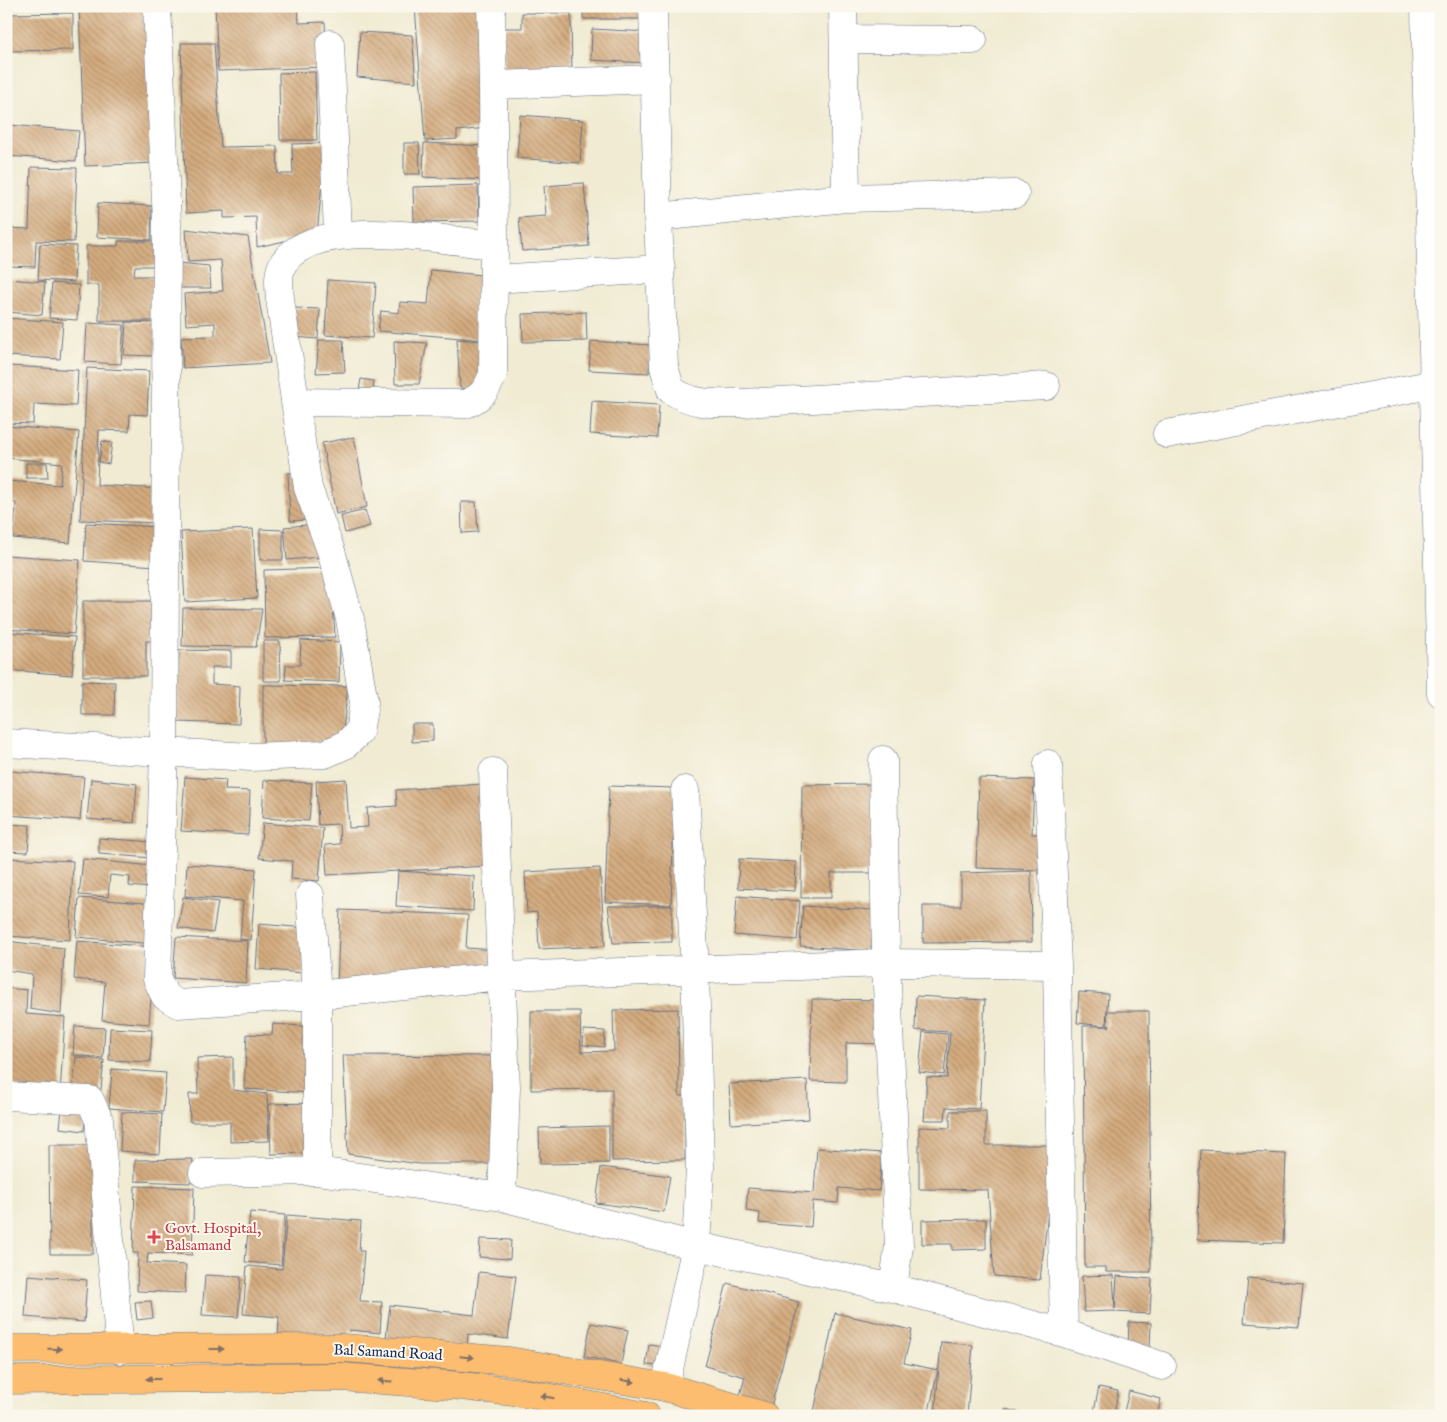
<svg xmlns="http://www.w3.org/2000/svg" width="1447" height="1422" font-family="'IM FELL English',serif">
  <defs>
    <pattern id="building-back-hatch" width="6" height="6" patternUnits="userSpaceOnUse" patternTransform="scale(1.25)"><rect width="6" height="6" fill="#d4ab7e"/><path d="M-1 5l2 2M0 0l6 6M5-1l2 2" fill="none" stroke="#ab8c6a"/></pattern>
  </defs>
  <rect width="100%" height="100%" fill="#fbf7ec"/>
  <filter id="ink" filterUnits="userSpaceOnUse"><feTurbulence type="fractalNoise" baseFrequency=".02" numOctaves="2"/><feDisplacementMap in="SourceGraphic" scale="10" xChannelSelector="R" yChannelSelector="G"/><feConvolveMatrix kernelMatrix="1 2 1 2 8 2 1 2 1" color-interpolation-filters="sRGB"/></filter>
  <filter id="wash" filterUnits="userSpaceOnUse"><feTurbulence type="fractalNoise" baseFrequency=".0096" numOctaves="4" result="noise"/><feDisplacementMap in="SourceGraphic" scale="20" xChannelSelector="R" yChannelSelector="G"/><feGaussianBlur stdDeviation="1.12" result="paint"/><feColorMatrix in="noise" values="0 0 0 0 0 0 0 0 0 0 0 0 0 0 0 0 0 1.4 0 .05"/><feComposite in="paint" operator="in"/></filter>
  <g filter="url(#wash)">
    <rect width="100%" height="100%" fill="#f0ebd2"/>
    <g id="blocks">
      <path fill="url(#building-back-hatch)" d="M79 6H151L157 163 85 166Z
        M215 6H298L299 23 325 22 327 67 218 71Z
        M415 6H481L487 128 457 131V139L425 141Z
        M583 6H649V19H583Z
        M73 13V50L6 51V14Z
        M522 13H571L572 74 504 73V28H522Z
        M592 29 648 32 647 63 591 60Z
        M360 32 412 35 416 82 357 77Z
        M181 43H214L221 147 277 146 278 174H293L292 144 326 143 317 234 257 247 256 217 224 218V211L186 213Z
        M315 72 317 140H280L279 73Z
        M520 115 583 120 580 163 517 158Z
        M9 125 79 131 76 161 7 156Z
        M404 143H419L420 174H404Z
        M424 143 486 146 484 180 423 177Z
        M31 167 77 168 74 242 36 241 35 267 6 266V228L29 229Z
        M584 183 589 246 522 251 519 218 546 216 544 186Z
        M478 185 479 221 414 222 413 187Z
        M98 203 152 206 151 240 97 237Z
        M186 229 248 237 270 363 183 368 181 337 215 336V323L186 325 184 294 223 291 221 260 188 262Z
        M118 241H158V266H135L134 276H158L157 321H99V285H86V246H118Z
        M40 244 76 246 74 282 38 280Z
        M178 263 209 266 211 288H176Z
        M431 270 491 276 485 340 378 331 381 311 399 313 400 302 428 304Z
        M6 279 45 282 42 315 6 312Z
        M328 280 376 283 372 338 325 335Z
        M52 283 79 285 77 320 49 318Z
        M295 308 320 309 318 339 293 337Z
        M586 312 587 341 523 342 522 314Z
        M6 318 63 322 60 359 6 356Z
        M126 322 157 323 155 356 124 355Z
        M87 323 124 325 121 364 85 362Z
        M457 339 490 342 480 390 460 388Z
        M319 340H343L345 372 316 373Z
        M394 341 427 343 419 384H395Z
        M591 341 650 345 649 373 589 370Z
        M9 366 78 370 76 406 34 404 33 424 6 423Z
        M87 368 149 371 147 415 130 414 129 431 99 430 97 485 163 489 161 523 80 520Z
        M361 379 374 381 372 398 358 397Z
        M592 401 659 405 657 438 590 434Z
        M6 426 79 432 70 543 13 538 16 503 6 502V481L60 485 62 463 6 458Z
        M354 437 367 507 336 514 322 443Z
        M102 441 112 443 109 464 99 462Z
        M26 463H47L48 478H26Z
        M305 472 307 520 290 521 288 473Z
        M461 502H476L478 532 462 533Z
        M365 510 370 526 345 533 341 516Z
        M86 523 159 527 156 566 84 561Z
        M316 524 320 557 287 560 284 527Z
        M253 529 257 598 185 602 181 532Z
        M260 529 283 530V560H260Z
        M6 555 80 560 74 634 6 629Z
        M331 568 335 637 265 638 264 570Z
        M83 601H157V641H146V676H83Z
        M183 608 262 609 256 647 182 646Z
        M6 632 75 637 72 675 6 670Z
        M301 640 340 642 339 682 285 680 286 665H300Z
        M263 641H280L281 681H263Z
        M179 650 231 651V667H212V684L240 686 239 724 177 722Z
        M82 681 115 682 114 715H82Z
        M263 685 348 686 342 739 263 749Z
        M412 724H433V741L412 742Z
        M9 771 84 777 80 820 6 815Z
        M185 777 226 780 225 790 250 791 248 835 181 831Z
        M979 778 1034 780 1032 834H1040L1039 870 976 868Z
        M91 779 137 784 134 823 87 819Z
        M346 779 349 828 368 827 367 808 397 806 396 790 483 784 488 866 327 875 325 845 340 844 339 824 318 825 316 781Z
        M264 780 312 783 309 821 262 818Z
        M873 784 872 873H831V898H801L802 785Z
        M609 786 675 788 671 905 605 902Z
        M263 823 323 828 319 881 291 879 292 861 259 858Z
        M6 824 30 825 28 852 6 851Z
        M99 838 154 842 153 858 99 854Z
        M6 858 73 861 70 940 6 936Z
        M83 859 152 866 149 888 129 886 130 877 110 875 108 897 79 895Z
        M739 859 796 862 795 891 738 888Z
        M187 864 256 869 251 940 240 939 243 901 185 896Z
        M600 868 605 946 539 949 537 912 527 913 525 872Z
        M398 871 474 876 473 911 396 906Z
        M1031 871 1032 942 923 943V906H961V873Z
        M737 896 800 901 797 940 734 935Z
        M183 897 218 902 213 933 178 928Z
        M79 898 157 904 154 944 76 937Z
        M608 906H672V942L613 943Z
        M803 906 874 910 871 951 800 946Z
        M340 910 468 915 466 948 497 950 495 993 337 987Z
        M259 924 306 928 303 973 256 969Z
        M176 937 248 941 246 983 173 978Z
        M6 941 64 948 61 1014 30 1009 32 974 6 970Z
        M77 941 155 947 149 1024 102 1020 105 982 74 979Z
        M6 988 27 990 26 1014 65 1017 60 1094 6 1090Z
        M1079 992 1108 994 1106 1026 1077 1023Z
        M916 996 985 1000 979 1109 946 1107 945 1120H924L927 1077 947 1078 950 1032 915 1030Z
        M812 999 888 1000 887 1044 846 1043V1082L810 1081Z
        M678 1009 679 1096H685V1160L612 1161V1089L531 1090V1011H580L581 1052 614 1051 613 1010Z
        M1107 1011H1149L1151 1272H1106V1267H1085L1083 1026H1110H1108Z
        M273 1024 316 1027 311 1093 244 1089 247 1034 272 1035Z
        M75 1026 105 1028 103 1058 73 1055Z
        M110 1028 152 1030 150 1062 109 1060Z
        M584 1030 605 1031 604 1047 583 1045Z
        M923 1032 948 1034 944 1075 919 1072Z
        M343 1055 496 1056V1164H419L348 1154Z
        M76 1057 104 1060 100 1098 72 1095Z
        M233 1057V1090L267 1094 269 1141 230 1142V1122H190L189 1094H198L197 1058Z
        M112 1069 166 1073 163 1112 109 1108Z
        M807 1080 809 1119 731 1124 729 1084Z
        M312 1103 313 1153 271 1154 269 1104Z
        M62 1109 86 1111 84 1131 60 1128Z
        M950 1111H986V1145H1056L1040 1280 994 1276 988 1190 919 1189V1127L950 1128Z
        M122 1112 162 1114 160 1154 120 1151Z
        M609 1126V1163L540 1164 539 1128Z
        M49 1145H93V1254H50Z
        M817 1148 882 1153 879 1191 839 1188 838 1203 813 1201 811 1227 759 1223 760 1213 746 1211 748 1188 814 1193Z
        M1201 1150 1286 1154 1283 1243 1197 1240Z
        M193 1159 190 1183 135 1181V1160Z
        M601 1167 670 1176 664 1212 596 1203Z
        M135 1186 194 1188 192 1255 148 1253 147 1263 186 1265 185 1293 137 1291 138 1253H133Z
        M250 1212 285 1215 281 1265 245 1262Z
        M287 1215 361 1221 359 1251H364L360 1301 382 1302 380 1333 350 1330 348 1344 278 1338 279 1317 243 1314 247 1266 282 1269Z
        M986 1219V1249L952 1250V1244H922V1220Z
        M480 1239 511 1240 510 1259 479 1257Z
        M479 1272 516 1276 508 1339 468 1334 467 1347 386 1338 390 1305 474 1315Z
        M28 1275 87 1280 84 1322 25 1317Z
        M205 1275 241 1277 238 1317 202 1315Z
        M1113 1275 1115 1309 1117 1276 1152 1279 1150 1314 1115 1312V1311L1084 1312 1082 1276Z
        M1248 1278 1303 1283 1299 1327 1244 1323Z
        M727 1283 799 1302 771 1407 739 1399 745 1377 705 1366Z
        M151 1301 153 1318 137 1320 135 1302Z
        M835 1313 912 1330 904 1363 938 1370 928 1416H813Z
        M1129 1322 1151 1323 1150 1348H1128Z
        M591 1323 628 1330 621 1364 584 1357Z
        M941 1342 973 1345 967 1416H935Z
        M649 1344 663 1346 660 1366 646 1365Z
        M1099 1387 1118 1391 1114 1416H1093Z
        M1129 1391 1161 1399 1157 1416H1123Z
        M1005 1409 1030 1415V1416H1004Z"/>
    </g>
  </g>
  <g filter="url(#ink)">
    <use href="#blocks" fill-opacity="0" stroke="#667187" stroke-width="1"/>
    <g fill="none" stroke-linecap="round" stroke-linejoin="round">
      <defs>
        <path id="minor" d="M157 6 167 223 164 752 157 979 165 996 178 1004 317 995 501 976 886 963 1057 965
          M491 6 493 85
          M653 6 658 217 664 367 671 390C695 406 714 403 742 403L1046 386
          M843 6 846 198 1015 194
          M1425 6 1441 693
          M844 39 973 40
          M330 44 338 234
          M658 217 846 198
          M494 279 661 269
          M295 402 466 404C481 398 487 390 493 374L494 245
          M1167 434 1441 383
          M6 743 251 757 325 754 345 745 359 732 364 703 350 619 331 551 308 488 280 299C279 287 277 272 284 262 317 215 443 240 494 245L493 85 656 79
          M883 760 886 963 899 1246 893 1288
          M1048 764 1057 965 1064 1333
          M493 772 506 1087 502 1197
          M6 1096 90 1100 99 1120 120 1350
          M317 1171 502 1197 696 1246 893 1288 1064 1333 1162 1366
          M203 1173 317 1171V995L310 895
          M665 1387 696 1246 700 1167 695 969 685 790"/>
        <path id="major" d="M6 1349 343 1348 440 1355 509 1361 665 1387 764 1416
          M6 1380 341 1377 462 1386 530 1394 646 1416"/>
      </defs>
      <use href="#minor" stroke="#667187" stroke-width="29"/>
      <use href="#major" stroke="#667187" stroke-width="29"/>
      <use href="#minor" stroke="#fff" stroke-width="28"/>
      <use href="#major" stroke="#fcbd6f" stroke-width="28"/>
    </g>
    <defs><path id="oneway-solid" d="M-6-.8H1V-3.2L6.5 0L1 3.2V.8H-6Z" transform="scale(1.25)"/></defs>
    <g fill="#806f66">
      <use href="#oneway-solid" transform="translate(55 1349) rotate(1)"/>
      <use href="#oneway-solid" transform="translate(217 1349)"/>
      <use href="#oneway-solid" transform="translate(467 1357) rotate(6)"/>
      <use href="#oneway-solid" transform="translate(153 1379) rotate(180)"/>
      <use href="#oneway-solid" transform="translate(385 1381) rotate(-176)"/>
      <use href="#oneway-solid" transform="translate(628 1381) rotate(9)"/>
      <use href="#oneway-solid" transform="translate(547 1397) rotate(-171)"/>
    </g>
  </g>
  <path fill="#e0444e" stroke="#fbf7ec" stroke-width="2" d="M151.5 1229.5h5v5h5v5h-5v5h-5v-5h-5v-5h5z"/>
  <g text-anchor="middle" stroke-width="4" stroke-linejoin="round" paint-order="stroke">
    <g font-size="15" fill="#be3a42" stroke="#fbf7ec" text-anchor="start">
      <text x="165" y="1233">Govt. Hospital,<tspan x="165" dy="17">Balsamand</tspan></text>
    </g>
    <g font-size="15" fill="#1b2f5e" stroke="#fbf7ec">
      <text transform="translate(388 1352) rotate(3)" y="5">Bal Samand Road</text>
    </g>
  </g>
  <rect width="1447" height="1422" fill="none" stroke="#fbf7ec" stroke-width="25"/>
</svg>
